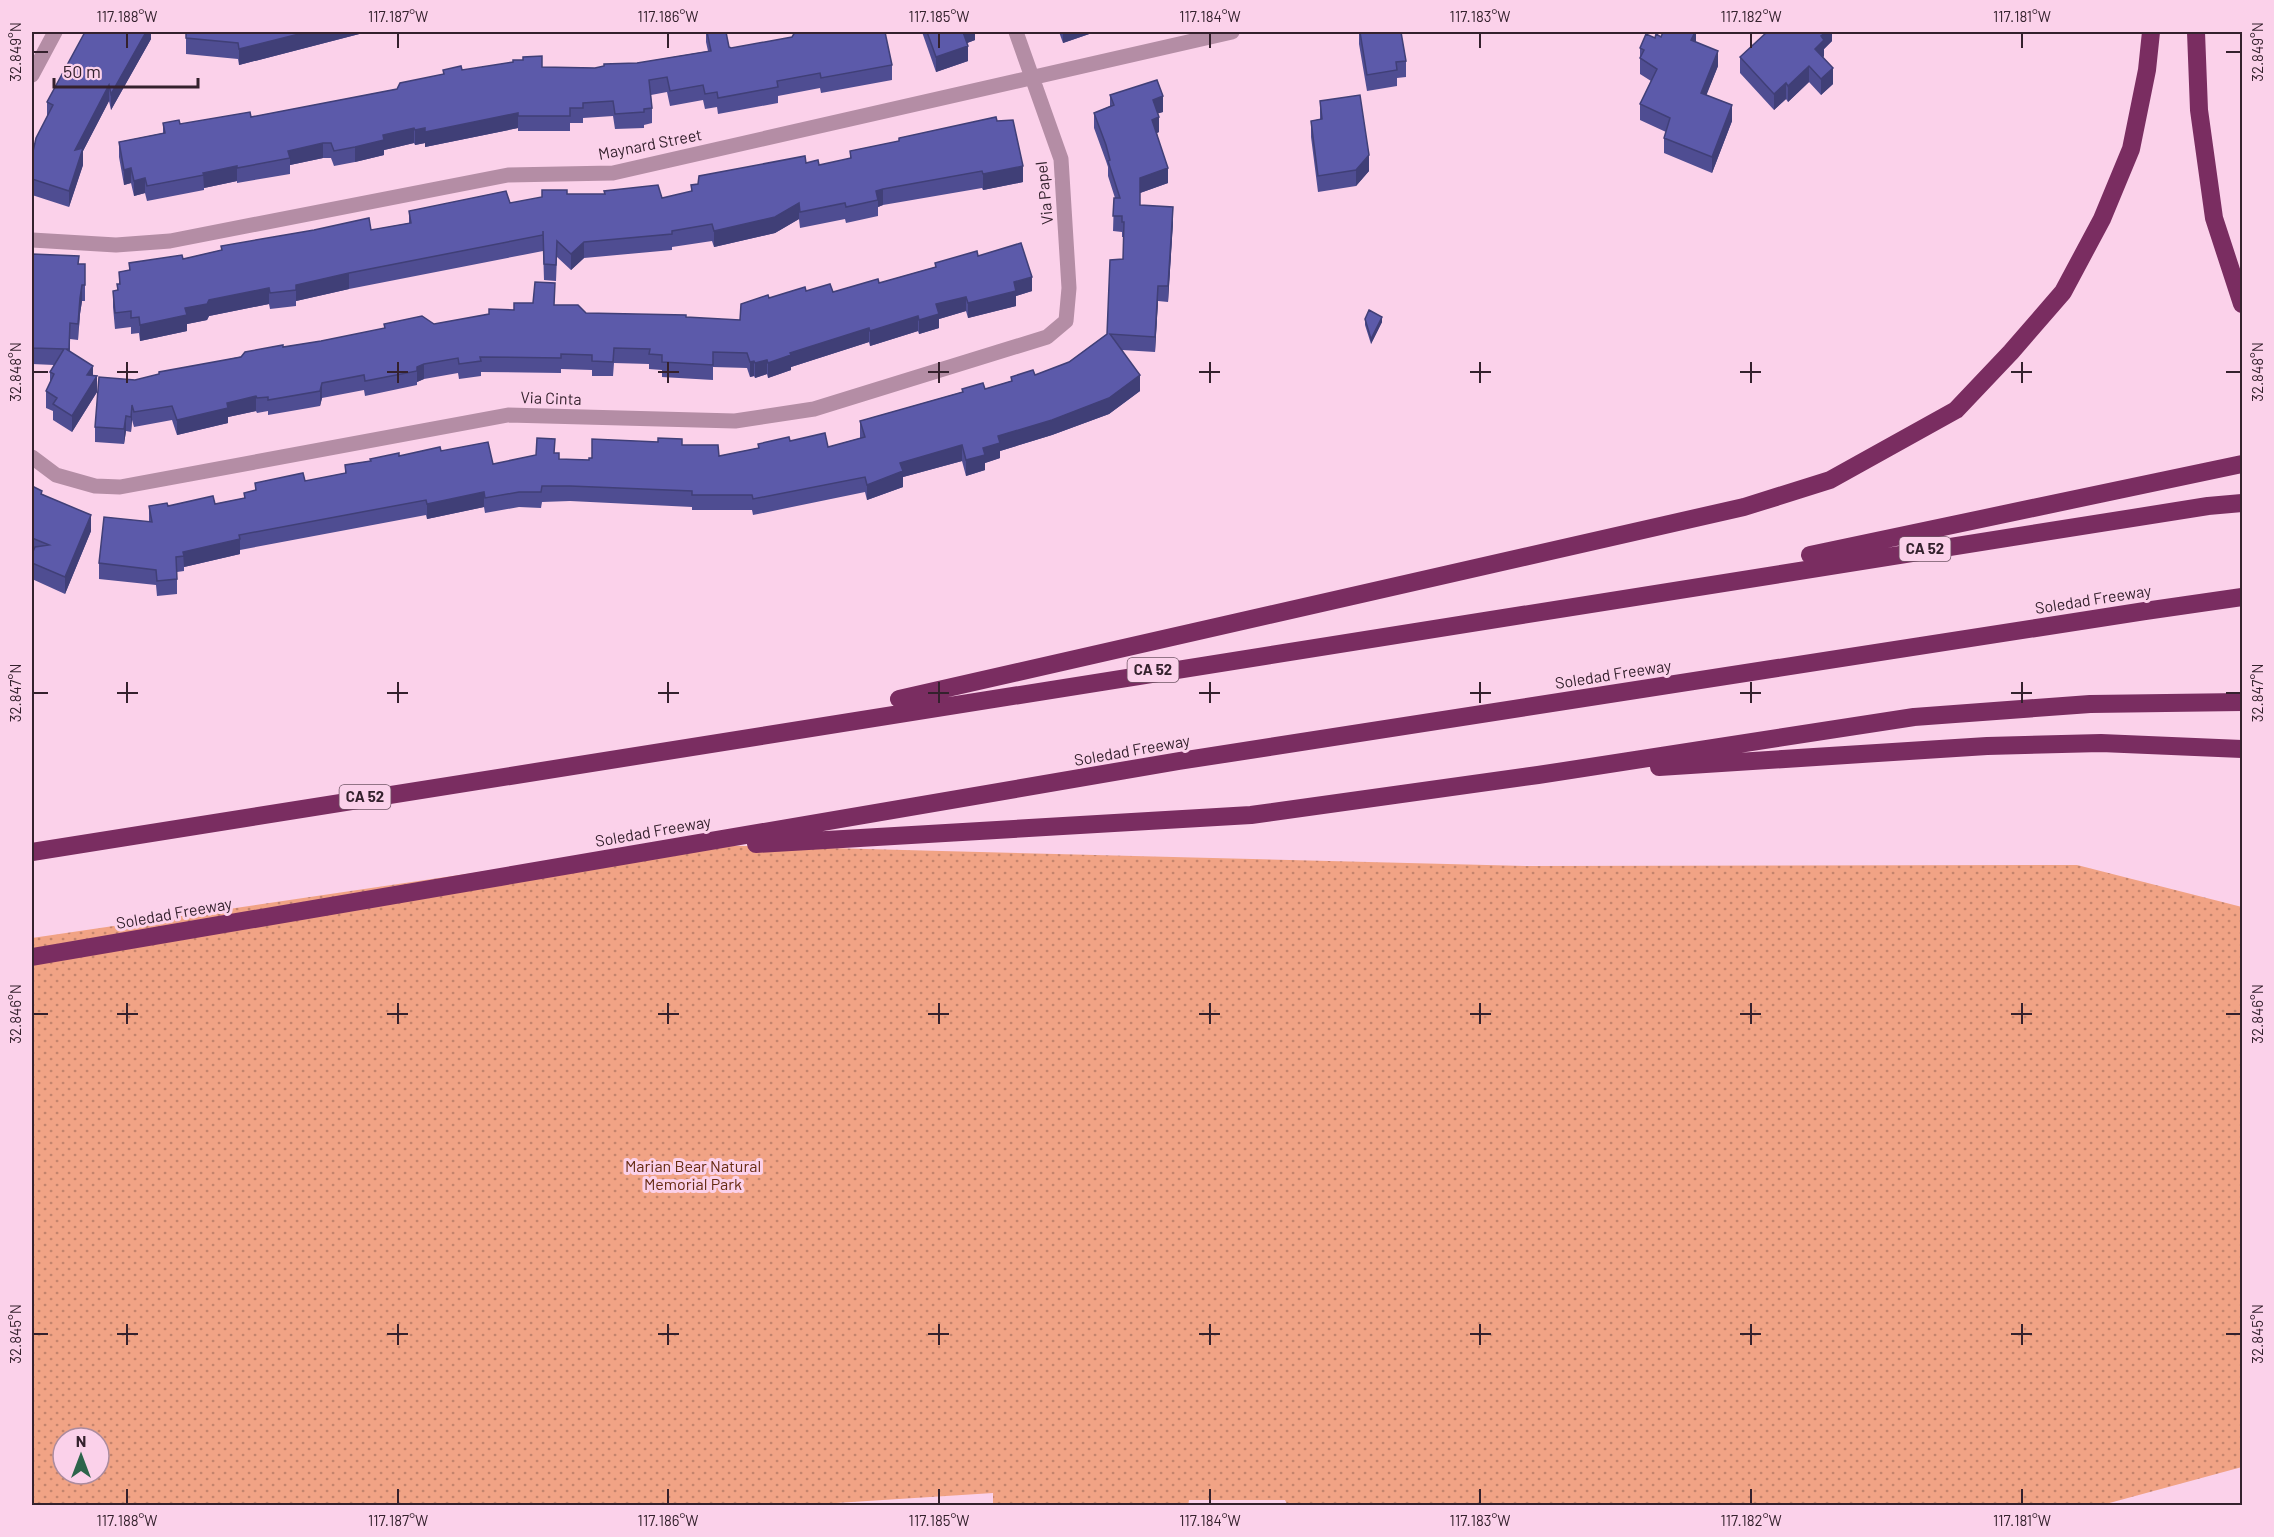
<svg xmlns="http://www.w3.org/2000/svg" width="2274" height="1537" font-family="Barlow,sans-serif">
  <defs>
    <pattern id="park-dots" width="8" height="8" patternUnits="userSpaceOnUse" patternTransform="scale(1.5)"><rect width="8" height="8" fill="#f1a385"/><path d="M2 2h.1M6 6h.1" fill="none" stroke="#c4846d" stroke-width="1.8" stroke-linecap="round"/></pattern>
  </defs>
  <rect width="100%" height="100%" fill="#fbd1ea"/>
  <path fill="url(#park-dots)" fill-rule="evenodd" d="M670 844 1526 866 2077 865 2242 907V1467L2102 1505 1288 1506 1285 1500H1189L1188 1506 993 1505V1493L789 1506H32V938ZM63 1438H99V1474H63Z"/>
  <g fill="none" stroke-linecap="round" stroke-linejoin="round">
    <path stroke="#b48da5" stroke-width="15" d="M32 75 55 32
      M32 240 116 245 170 241 508 175 613 173 1232 32
      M32 457 56 475 95 486 120 487 508 415 735 421 814 409 1047 337 1066 321 1069 288 1061 159 1016 32"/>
    <path stroke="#7a2d61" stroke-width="18" d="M2196 32 2199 110 2214 218 2242 304
      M1810 555 2242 464
      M899 699 1744 507 1830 480 1956 410 2011 352 2063 292 2102 219 2131 149 2147 70 2151 32
      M1659 767 1987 746 2101 743 2242 749
      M756 844 1251 815 1538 775 1914 717 2090 704 2242 702
      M32 852C756 733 1481 616 2208 506L2242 503
      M32 957 1179 761 2145 611 2242 597"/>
  </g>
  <path fill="#4f4d92" d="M151 32V39L111 110 109 101 83 151V165L69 207 32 195V156L47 117V102Z
    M367 32 239 65 238 59 186 54V38Z
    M706 32H726L729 47 731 48 892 65V80L821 93 820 88 778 96V103L718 114 717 107 705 109 703 100 670 106 667 92 651 95 652 108V123L644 125V128L615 129 613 116 583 118V123H570V131H518V128L425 147V143L415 145 414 143 384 150V155L355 162 334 166 331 158H323L290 165V174L237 183V181L204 188V190L147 201 145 193 134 196 131 183 124 185 119 157V142L163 133V123L180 124 251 117 397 89 443 75V70H462L542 67 595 68 637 63 708 51 706 42Z
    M922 32H975V40L967 43 968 61 936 72Z
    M1059 32H1095L1063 43Z
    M1359 32H1401L1406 61V77L1397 78V86L1367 91 1359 44Z
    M1696 32V42L1718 66 1706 95 1732 121 1712 173 1664 153V138L1666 132 1640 120V104L1651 81 1640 74V48L1661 37Z
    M1765 32H1834L1832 33V41L1824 49V56L1823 58 1833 84 1821 95 1809 82 1788 102 1786 99 1774 110 1740 73V57L1766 33Z
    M1110 95 1163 112 1158 113 1159 132 1157 133 1168 183 1140 193V205L1173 222 1168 302 1158 301 1155 352 1122 350 1140 391 1109 414 1052 435 1000 451V458L985 463V470L966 476 962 461 903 477V487L867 500 865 492 753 515 752 510H692V507L570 501 542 502 541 508 519 507 485 513 484 507 427 519 426 515 240 550V554L184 567V571L177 572V594L157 596 156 585 99 579V563L149 522V506L215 504 244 498V493L255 491V483L305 481 345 473V465L399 456 441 451 493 464 555 453 559 459 589 460 682 445 719 456 758 448V444L790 441 828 447 860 438V421L962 392V389H985L1011 381V377L1035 375 1069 362 1107 334 1123 259 1124 237H1122V232L1113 231 1114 198H1115L1108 176V167L1106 161 1094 128V113L1110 106Z
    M1320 101 1369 171 1356 186 1318 192 1311 137V121L1320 119Z
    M997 121 1023 182 983 190 982 188 883 205 878 207V216L846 223 845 219 800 228 799 219 775 233 714 247 712 241 672 247V250L584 258 571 270 557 257 556 281 544 280 543 247V251L349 289 296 301V306L270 309 269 304 209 316 207 320 187 324V331L140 341 139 333 131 334V327L115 329 113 307V291L117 290V284H119V272L129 270V263L183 259 221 250V246L371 230 409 223V211L510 203 567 194 662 198 691 192V185L806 163 819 165 850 159V151L899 141V138Z
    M32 254 79 264 85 280V301H82L80 314 78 340 70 339V352L93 375 97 392 72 432 53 420V411L46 408V391L50 383V372L54 365 32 364Z
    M978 256 1032 291 1016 296V306L968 318 966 311 939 319V328L919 334 918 331 870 346 869 342 791 367V370L768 378 767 374 755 378 754 376 750 377 747 368 713 367V380L662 377V370L649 369V364L614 363 613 376H592V370L561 369V373L481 372V376L459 379 458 373 424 379 417 382V385L365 396 364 390 322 398 320 406 268 415V411L257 413 256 411 228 417V423L177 435 172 420 134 427 132 420 131 432 126 431 124 444 95 442V427L135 380 283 347 321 341 384 329V324H434L514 310 555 305 586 313 740 320 769 298 806 291 833 292 879 283 935 267V263Z
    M1365 319 1382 322 1371 344 1365 325Z
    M32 486 91 531 65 594 32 579Z"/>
  <path fill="#403f77" d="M146 32H151V39L111 110V94Z
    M307 32H367L239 65V49Z
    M962 32H975V40L962 45Z
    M1063 32H1095L1063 43Z
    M1695 32H1696V45L1691 40Z
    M1826 32H1834L1832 33V41L1824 49V56L1815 65V49L1821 36Z
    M968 46V61L936 72V57Z
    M1718 51V66L1701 109V93Z
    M1809 66V82L1788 102V86Z
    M1833 68V84L1821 95V79Z
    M1786 83V99L1774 110V94Z
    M109 85V101L83 151V165L69 207V191L75 150Z
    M1163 96V112L1153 115V100Z
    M1732 105V121L1712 173V157Z
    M518 113V128L425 147V132Z
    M1159 117V132L1152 135V120Z
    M414 128V143L384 150V155L355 162V147L383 135Z
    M425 128V143L415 145V130Z
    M323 143V158L290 165V158L288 151Z
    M1369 155V171L1356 186V170Z
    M237 166V181L204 188 203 173Z
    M1023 166V182L983 190V174Z
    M131 168V183L124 185V170Z
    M1168 168V183L1140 193V178Z
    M145 178V193L134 196V181Z
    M883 189V205L878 207V200L876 191Z
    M799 203V219L775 233 714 247V231Z
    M1173 207V222L1168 302V286Z
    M584 242V258L571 270V254Z
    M349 273V289L296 301V285Z
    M1032 277V291L1016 296V306L968 318V303L1014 282Z
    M82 285V301L80 314 78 340 80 298Z
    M1158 286V301L1155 352V337Z
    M269 288V304L209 316 207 320 187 324V331L140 341V325L209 300Z
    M966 297V311L939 319V328L919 334V320L936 304Z
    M918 316V331L870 346V331Z
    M1382 317V322L1371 344V339Z
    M869 328V342L791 367V370L768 378V363L790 353Z
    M767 360V374L755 378V363Z
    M754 361V376L750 377V362Z
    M424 364V379L417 382V367Z
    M93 366V382L97 376V392L72 432V416L87 375Z
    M1140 375V391L1109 414 1052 435 1000 451V458L985 463V470L966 476V460L998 436Z
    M322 383V398L320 406V391Z
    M256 396V411L228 417V423L177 435V420L227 403Z
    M132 405V420L131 432V417Z
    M126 416V431L124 444V429Z
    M962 445V461L903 477V487L867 500V485L900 463Z
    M484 492V507L427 519V504Z
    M91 515V531L65 594V577Z
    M240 539V554L184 567 183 552Z"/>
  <path fill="#5c5aaa" stroke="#403f77" stroke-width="1.5" d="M85 32H146L111 94 109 85 75 150 83 148 69 191 32 179V156L36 138 53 105 47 102Z
    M186 32H307L239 49 238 43 186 38Z
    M707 32H726L729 47 731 48 792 37 795 32H885L892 65 821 78 820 73 777 81 778 87 718 98 717 92 705 94 703 85 670 91 667 77 649 80 652 108 644 109V112L615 114 613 101 583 103V108H570V116H518V113L425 132V128L415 130 414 128 383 135 384 140 355 147 334 151 331 143H323L288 151 290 158 237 168V166L203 173 204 175 147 186 145 178 134 181 131 168 124 170 119 142 165 133 163 123 179 120 180 124 250 112 251 117 397 89 400 83 444 74 443 70 461 66 462 70 513 62V60H523V57L542 56V67L595 68 604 66V64L637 63 711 51Z
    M927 32H963L968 46 936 57Z
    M1360 32H1401L1406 61 1396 62 1397 70 1367 75Z
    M1663 32H1695L1691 40 1718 51 1701 93 1732 105 1712 157 1664 138 1670 118 1640 104 1657 69 1640 58 1644 50 1640 48 1646 34 1655 38 1656 34 1661 37Z
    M1767 32H1826L1821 36 1824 40 1815 49 1833 68 1821 79 1809 66 1788 86 1786 83 1774 94 1740 57Z
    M1157 80 1163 96 1153 100 1159 117 1152 120 1168 168 1140 178V205L1173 207 1168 286H1158L1155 337 1110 334 1140 375 1109 398 1052 420 998 436 1000 443 983 448 985 455 966 460 962 445 900 463 903 471 867 485 865 477 753 499 752 495H692V491L570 486H542L541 492H519L485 498 484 492 427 504 426 500 239 535 240 539 183 552 184 556 176 557 177 579 157 581 156 570 99 563 104 517 152 522 149 506 167 503 168 506 213 496 215 504 245 498 244 493 256 490 255 483 303 473 305 481 346 473 345 465 371 461 370 459 399 453V456L440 447 441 451 488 442 493 464 536 455 537 438 555 439 554 453H559V459L589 460V458H592V439L658 442V438L682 439V445H718L719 456 759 448 758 444 789 437 790 441 825 433 828 447 865 437 860 421 963 392 962 389 983 383 985 389 1012 381 1011 377 1033 370 1035 375 1069 362 1107 334 1110 260 1123 259 1124 222H1122V216H1113L1114 198H1120L1108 161 1110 160 1106 145 1094 113 1114 105 1110 95Z
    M1360 95 1369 155 1356 170 1318 176 1311 121 1322 119 1320 101Z
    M996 117 997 121 1013 120 1023 166 983 174 982 171 883 189 876 191 878 200 846 207 845 203 800 212 799 203 775 217 714 231 712 224 672 231V234L584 242 571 254 557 241 556 265 544 264 543 231V235L349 273 296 285V290L270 293 269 288 209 300 207 304 185 308 187 315 140 325 139 317 131 318V311L115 313 113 291 118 290 117 284H120L119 272 130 270 129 263 182 255 183 259 222 250 221 246 314 230 369 218 371 230 411 223 409 211 506 191 510 203 542 197V190H567V194H605L604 191 658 185 662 198 692 191 691 185 698 184 699 176 805 156 806 163 818 160 819 165 851 158 850 151 899 141V138Z
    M1021 243 1032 277 1014 282 1016 291 968 303 966 297 936 304 939 314 919 320 918 316 870 331 869 328 790 353 791 355 768 363 767 360 755 363 754 361 750 362 747 353 713 352V365L662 362V355L649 354 650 349 614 348 613 362 592 361V355L561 354V358L480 357 481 361 459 364 458 358 424 364 417 367V371L365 381 364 375 322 383 320 391 268 400V397L257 398 256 396 227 403 228 408 177 420 172 406 134 412 132 405 131 417 126 416 124 429 95 427 99 377 135 380 159 374V372L241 357 245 352 283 345V347L321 341 385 328 384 324 422 316 434 324 489 314V309L514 310V303H533L535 282 555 283 554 305H578L586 313 686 315V317L740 320 741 304 768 295 769 298 805 287 806 291 830 284 833 292 878 279 879 283 936 267 935 263 977 251 978 256Z
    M32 254 79 256 78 264H85V285H82L80 298 78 324 70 323 69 349H66L93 366 87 375 97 376 72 416 53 404 57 398 46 391 54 374 50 372 64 349 32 348Z
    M1369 310 1382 317 1371 339 1365 319Z
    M32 486 42 491 41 494 91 515 65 577 32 563V554L35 547 49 545 32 538Z"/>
  <path fill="none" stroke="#34212d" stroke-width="2" d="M127 33V48M398 33V48M668 33V48M939 33V48M1210 33V48M1480 33V48M1751 33V48M2022 33V48M33 52H48M2226 52H2241M127 362V383M398 362V383M668 362V383M939 362V383M1210 362V383M1480 362V383M1751 362V383M2022 362V383M33 372H48M117 372H138M387 372H408M658 372H679M928 372H949M1199 372H1220M1470 372H1491M1740 372H1761M2011 372H2032M2226 372H2241M127 682V703M398 682V703M668 682V703M939 682V703M1210 682V703M1480 682V703M1751 682V703M2022 682V703M33 693H48M117 693H138M387 693H408M658 693H679M928 693H949M1199 693H1220M1470 693H1491M1740 693H1761M2011 693H2032M2226 693H2241M127 1003V1024M398 1003V1024M668 1003V1024M939 1003V1024M1210 1003V1024M1480 1003V1024M1751 1003V1024M2022 1003V1024M33 1014H48M117 1014H138M387 1014H408M658 1014H679M928 1014H949M1199 1014H1220M1470 1014H1491M1740 1014H1761M2011 1014H2032M2226 1014H2241M127 1324V1345M398 1324V1345M668 1324V1345M939 1324V1345M1210 1324V1345M1480 1324V1345M1751 1324V1345M2022 1324V1345M33 1334H48M117 1334H138M387 1334H408M658 1334H679M928 1334H949M1199 1334H1220M1470 1334H1491M1740 1334H1761M2011 1334H2032M2226 1334H2241M127 1489V1504M398 1489V1504M668 1489V1504M939 1489V1504M1210 1489V1504M1480 1489V1504M1751 1489V1504M2022 1489V1504"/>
  <g text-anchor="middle" stroke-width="6" stroke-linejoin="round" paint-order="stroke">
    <g fill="#fbd1ea" stroke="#705666" stroke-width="1.5">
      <rect x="1899.5" y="537" width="51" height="24" rx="4.5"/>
      <rect x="1127.5" y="658" width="51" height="24" rx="4.5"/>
      <rect x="339.5" y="785" width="51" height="24" rx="4.5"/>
    </g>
    <g font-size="15" font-weight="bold" fill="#34212d">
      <text x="1925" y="554">CA 52</text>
      <text x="1153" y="675">CA 52</text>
      <text x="365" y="802">CA 52</text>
    </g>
    <g font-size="16" fill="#34212d" stroke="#fbd1ea">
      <text transform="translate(650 144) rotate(-11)" y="6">Maynard Street</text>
      <text transform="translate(1044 193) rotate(-96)" y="6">Via Papel</text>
      <text transform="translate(551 398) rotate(2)" y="6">Via Cinta</text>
      <text transform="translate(2093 599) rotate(-9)" y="6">Soledad Freeway</text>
      <text transform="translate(1613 674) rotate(-9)" y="6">Soledad Freeway</text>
      <text transform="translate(1132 750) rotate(-10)" y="6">Soledad Freeway</text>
      <text transform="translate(653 831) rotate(-10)" y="6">Soledad Freeway</text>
      <text transform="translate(174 913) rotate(-10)" y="6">Soledad Freeway</text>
    </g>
    <g font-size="16" fill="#662a11" stroke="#fbd1ea">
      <text x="693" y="1172">Marian Bear Natural<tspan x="693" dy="18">Memorial Park</tspan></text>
    </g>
  </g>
  <rect width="2274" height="1537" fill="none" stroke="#fbd1ea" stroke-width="66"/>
  <g transform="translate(81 1456)"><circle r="28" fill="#fbd1ea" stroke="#ab8b9e" stroke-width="1.5"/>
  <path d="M0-4.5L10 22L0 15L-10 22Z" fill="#2d644b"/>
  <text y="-9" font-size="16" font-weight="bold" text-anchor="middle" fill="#34212d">N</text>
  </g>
  <path d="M54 78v9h144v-9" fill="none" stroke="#34212d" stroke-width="3"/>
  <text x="63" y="78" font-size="18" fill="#34212d" stroke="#fbd1ea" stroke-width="4.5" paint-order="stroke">50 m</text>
  <rect x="33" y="33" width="2208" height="1471" fill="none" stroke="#34212d" stroke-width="2"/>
  <g font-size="15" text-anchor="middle" fill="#34212d">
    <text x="127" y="22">117.188°W</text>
    <text x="398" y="22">117.187°W</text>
    <text x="668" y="22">117.186°W</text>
    <text x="939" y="22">117.185°W</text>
    <text x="1210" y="22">117.184°W</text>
    <text x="1480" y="22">117.183°W</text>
    <text x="1751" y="22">117.182°W</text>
    <text x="2022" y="22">117.181°W</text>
    <text transform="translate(16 52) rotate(-90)" y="5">32.849°N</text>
    <text transform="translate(2258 52) rotate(-90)" y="5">32.849°N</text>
    <text transform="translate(16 372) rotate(-90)" y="5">32.848°N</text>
    <text transform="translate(2258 372) rotate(-90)" y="5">32.848°N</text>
    <text transform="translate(16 693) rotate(-90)" y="5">32.847°N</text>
    <text transform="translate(2258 693) rotate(-90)" y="5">32.847°N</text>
    <text transform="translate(16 1014) rotate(-90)" y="5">32.846°N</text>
    <text transform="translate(2258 1014) rotate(-90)" y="5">32.846°N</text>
    <text transform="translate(16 1334) rotate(-90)" y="5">32.845°N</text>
    <text transform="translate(2258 1334) rotate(-90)" y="5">32.845°N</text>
    <text x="127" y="1526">117.188°W</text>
    <text x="398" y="1526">117.187°W</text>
    <text x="668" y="1526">117.186°W</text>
    <text x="939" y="1526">117.185°W</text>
    <text x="1210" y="1526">117.184°W</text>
    <text x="1480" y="1526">117.183°W</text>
    <text x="1751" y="1526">117.182°W</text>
    <text x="2022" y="1526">117.181°W</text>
  </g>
</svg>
